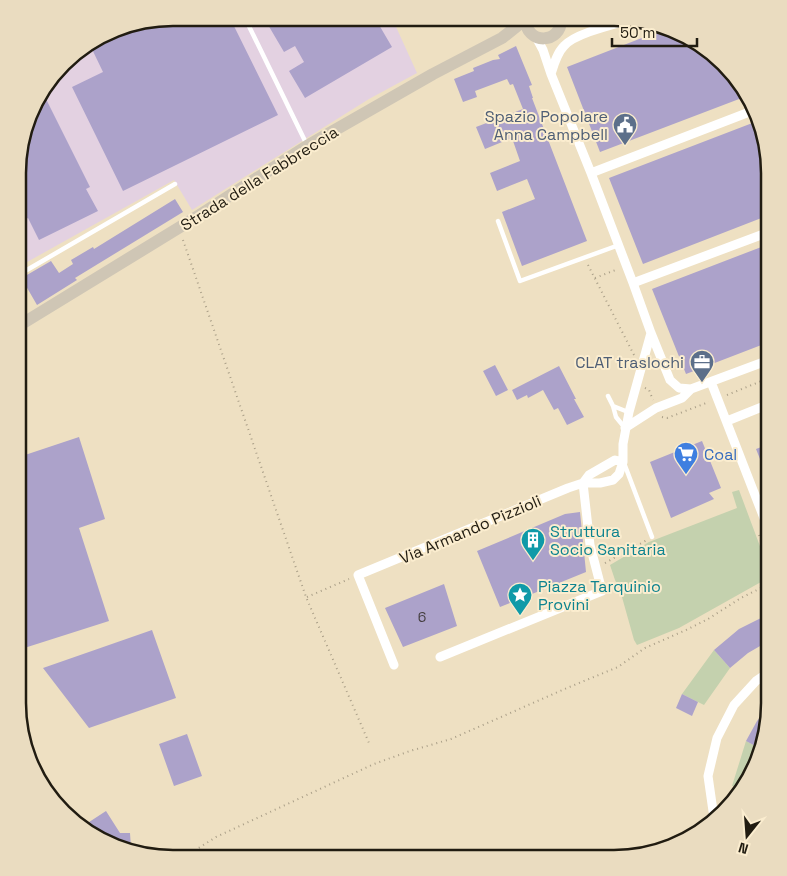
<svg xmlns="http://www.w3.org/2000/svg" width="787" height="876" font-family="'Space Grotesk',sans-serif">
  <rect width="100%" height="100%" fill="#eee0c2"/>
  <path fill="#e3d1e1" d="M173 18H392L417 73 369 99 192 210 174 180 20 266V143L39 95 71 56 123 26Z"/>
  <path fill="#c4d1ae" d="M739 490 764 557 769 579 761 582 679 628 637 645 634 640 620 590 615 580 610 565 649 542 737 508 732 492Z
    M714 650 730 668 704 705 682 694Z
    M746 741 759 748 749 781 744 786H732Z"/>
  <path fill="#aca2ca" d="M173 18H230L278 115 123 191 72 87 103 72 90 45 123 26Z
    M264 18H375L392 47 305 98 289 71 304 62 295 46 284 52Z
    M665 29 692 38 743 87 747 96 600 152 567 67Z
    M516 46 532 85 529 86 533 98H532L587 241 522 266 502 212 535 199 527 179 497 191 490 173 520 161 512 138 485 149 476 127 523 109 513 84 510 85 507 79 475 91 477 97 463 102 454 79 474 71 473 68 493 60 500 59 498 55Z
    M42 91 90 187 86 189 98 211 39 240 28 218 20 222V143L38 95Z
    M755 122 769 163V215L643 264 609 178Z
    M175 199 183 212 75 278 77 280 37 305 26 286 23 287 20 282V279L51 261 59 273 73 264 71 260 93 247 94 249Z
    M769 244V342L686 374 652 289Z
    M495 365 508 390 496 396 483 371Z
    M559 366 576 399H574L584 417 567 425 558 408 554 410 543 390 528 398 527 395 517 400 512 390Z
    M79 437 105 519 79 528 109 621 18 650 19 457Z
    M702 441 721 488 709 493 714 499 671 518 650 462Z
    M769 444V461L762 464 756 449Z
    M580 512 586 572 500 607 477 551 565 514Z
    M444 584 457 626 403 647 385 608Z
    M769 614V641L748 653 730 668 714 650 739 629Z
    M152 630 176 698 89 728 43 668Z
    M682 694 698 702 692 716 676 708Z
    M769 707V713L759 748 746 741 757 721Z
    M187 734 202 776 174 786 159 744Z
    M106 811 120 833H130L131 848 95 838 83 826Z"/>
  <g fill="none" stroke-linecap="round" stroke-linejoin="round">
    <path stroke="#aa9f88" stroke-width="2" stroke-dasharray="1 4" stroke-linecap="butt" d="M183 240 306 597 369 743
      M588 265 634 355
      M595 278 618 269
      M645 388 649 390 653 400
      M727 395 769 378
      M662 417 667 418 709 402
      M759 535 769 562
      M605 563 647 540
      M307 597 349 579
      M188 858 194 851 216 837 374 764 410 751 451 739 567 688 618 667 645 648 686 630 708 619 741 598 769 584"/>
    <path stroke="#fff" stroke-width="4.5" d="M245 18 307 145
      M498 221 520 281 619 245
      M20 274 175 184
      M608 396 613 406 616 417 625 428
      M613 406 628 412
      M624 463 652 537"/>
    <path stroke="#fff" stroke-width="9" d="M536 37 543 50 551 74 591 173 633 283 651 333 670 380 679 388 691 389 769 360
      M551 74C554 64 557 53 564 46 575 33 616 24 633 19
      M591 173 752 111
      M633 283 769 232
      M711 382 769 531
      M727 421 769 404
      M625 428 656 408 682 398 691 389
      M583 483 589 475 615 460 623 462
      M440 657 602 591 590 545 583 483
      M394 665 358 575 568 488 583 483H600L613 480 619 474 623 462V444L629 412 651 333
      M715 816 713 811 708 776 717 738 734 705 756 681 769 672"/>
    <path stroke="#cfc6b5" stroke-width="12" d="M525 18C526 46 562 44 561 19
      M20 325 198 216 307 146 433 74 502 38 517 26 523 18"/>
  </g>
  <defs>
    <symbol id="civic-pin" viewBox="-11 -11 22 30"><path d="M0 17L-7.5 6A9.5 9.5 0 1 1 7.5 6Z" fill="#5c6f8a" stroke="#fbedcf"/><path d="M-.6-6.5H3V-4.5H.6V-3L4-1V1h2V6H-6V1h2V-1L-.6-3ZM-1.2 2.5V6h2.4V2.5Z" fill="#fff"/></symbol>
    <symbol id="office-pin" viewBox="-11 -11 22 30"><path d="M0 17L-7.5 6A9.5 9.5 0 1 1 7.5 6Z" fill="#5c6f8a" stroke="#fbedcf"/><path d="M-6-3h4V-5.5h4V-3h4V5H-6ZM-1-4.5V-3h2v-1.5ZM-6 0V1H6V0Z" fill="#fff"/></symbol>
    <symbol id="supermarket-pin" viewBox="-11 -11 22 30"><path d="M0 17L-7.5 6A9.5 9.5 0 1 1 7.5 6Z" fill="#3f7fe0" stroke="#fbedcf"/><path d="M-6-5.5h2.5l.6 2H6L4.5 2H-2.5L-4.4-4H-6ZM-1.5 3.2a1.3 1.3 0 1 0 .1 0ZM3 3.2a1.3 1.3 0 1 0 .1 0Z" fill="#fff"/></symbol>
    <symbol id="building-pin" viewBox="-11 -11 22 30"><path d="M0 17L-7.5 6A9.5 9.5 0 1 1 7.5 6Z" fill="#0f9aa8" stroke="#fbedcf"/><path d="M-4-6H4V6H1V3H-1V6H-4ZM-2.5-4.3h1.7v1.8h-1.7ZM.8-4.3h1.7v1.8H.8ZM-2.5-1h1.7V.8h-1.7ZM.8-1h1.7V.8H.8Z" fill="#fff"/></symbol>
    <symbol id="sight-pin" viewBox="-11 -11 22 30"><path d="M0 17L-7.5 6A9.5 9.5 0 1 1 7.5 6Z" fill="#0f9aa8" stroke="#fbedcf"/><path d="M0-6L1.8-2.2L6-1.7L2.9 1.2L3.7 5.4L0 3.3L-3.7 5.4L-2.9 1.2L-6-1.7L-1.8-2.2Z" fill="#fff"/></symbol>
  </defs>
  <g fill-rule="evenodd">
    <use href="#civic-pin" x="611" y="111" width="28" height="38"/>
    <use href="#office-pin" x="688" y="348" width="28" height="38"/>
    <use href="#supermarket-pin" x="672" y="440" width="28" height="38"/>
    <use href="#building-pin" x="519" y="526" width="28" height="38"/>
    <use href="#sight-pin" x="506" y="581" width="28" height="38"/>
  </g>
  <g text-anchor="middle" stroke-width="4" stroke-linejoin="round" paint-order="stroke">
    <g font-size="14" fill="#443e3f">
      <text x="422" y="622">6</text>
    </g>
    <g font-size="16" fill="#4e5e75" stroke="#fbedcf" text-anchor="end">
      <text x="608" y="122">Spazio Popolare<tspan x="608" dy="18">Anna Campbell</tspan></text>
      <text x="684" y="368">CLAT traslochi</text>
    </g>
    <g font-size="16" fill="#211c11" stroke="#fbedcf">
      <text transform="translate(259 178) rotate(-32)" y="6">Strada della Fabbreccia</text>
      <text transform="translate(470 529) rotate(-23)" y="6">Via Armando Pizzioli</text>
    </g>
    <g font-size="16" fill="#366cbe" stroke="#fbedcf" text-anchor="start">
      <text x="704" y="460">Coal</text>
    </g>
    <g font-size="16" fill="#0d838f" stroke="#fbedcf" text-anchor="start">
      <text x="550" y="537">Struttura<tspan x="550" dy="18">Socio Sanitaria</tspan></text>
      <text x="538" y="592">Piazza Tarquinio<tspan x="538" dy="18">Provini</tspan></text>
    </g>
  </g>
  <path d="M0 0H787V876H0ZM173 26H614A147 147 0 0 1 761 173V703A147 147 0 0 1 614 850H173A147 147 0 0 1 26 703V173A147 147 0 0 1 173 26Z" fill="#eadcc0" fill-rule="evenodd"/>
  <path fill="none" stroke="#211c11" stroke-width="2.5" d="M173 26H614A147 147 0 0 1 761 173V703A147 147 0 0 1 614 850H173A147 147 0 0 1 26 703V173A147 147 0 0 1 173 26Z"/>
  <g transform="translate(747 836) rotate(197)" stroke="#fbedcf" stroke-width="4" paint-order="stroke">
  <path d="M0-4L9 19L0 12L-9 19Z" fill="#211c11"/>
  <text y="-8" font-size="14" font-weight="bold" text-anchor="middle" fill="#211c11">N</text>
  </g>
  <path d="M612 38v8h85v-8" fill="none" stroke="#211c11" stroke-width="2.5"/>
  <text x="620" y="38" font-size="15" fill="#211c11" stroke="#fbedcf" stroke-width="4" paint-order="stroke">50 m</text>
</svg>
